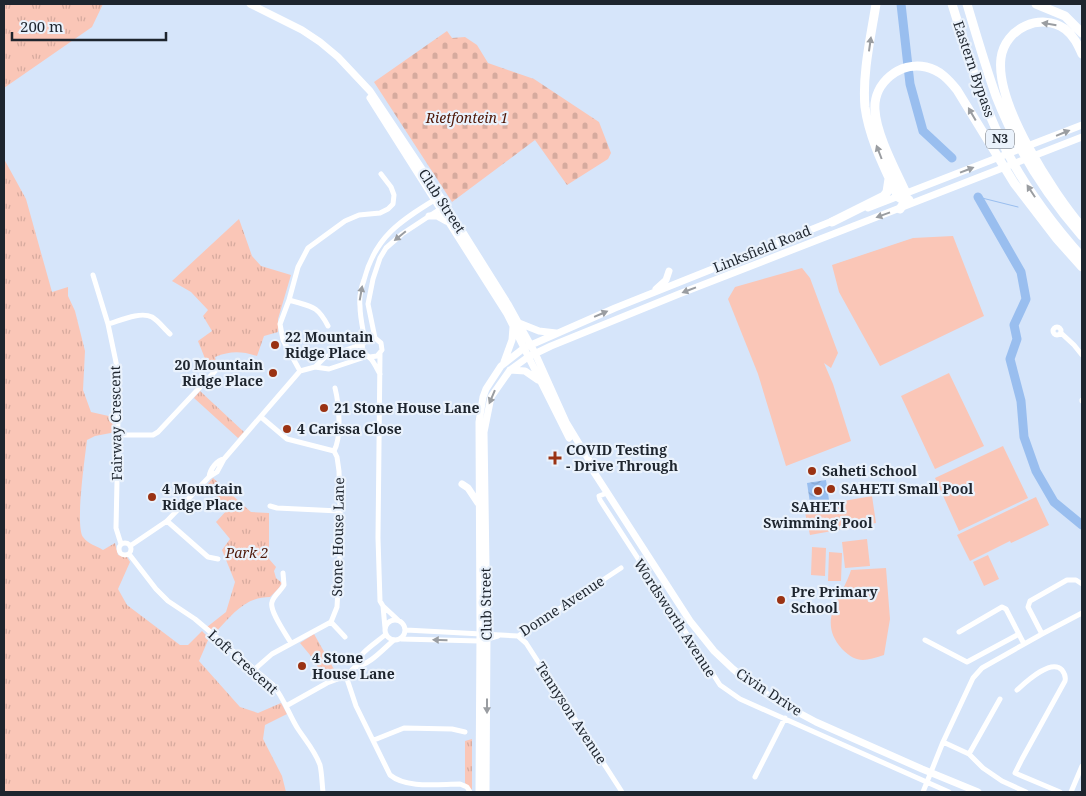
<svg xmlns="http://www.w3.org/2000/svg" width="1086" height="796" font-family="'Noto Serif',serif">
  <defs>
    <pattern id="grass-tufts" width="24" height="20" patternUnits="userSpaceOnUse" patternTransform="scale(1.25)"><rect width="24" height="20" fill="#fac6b7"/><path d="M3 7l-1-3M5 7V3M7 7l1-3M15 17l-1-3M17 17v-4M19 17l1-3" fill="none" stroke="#d6aa9e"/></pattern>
    <pattern id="cemetery-stones" width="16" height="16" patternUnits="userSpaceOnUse" patternTransform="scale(1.25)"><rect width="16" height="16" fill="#fac6b7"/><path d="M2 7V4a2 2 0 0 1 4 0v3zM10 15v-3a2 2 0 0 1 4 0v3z" fill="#d6aa9e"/></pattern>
    <pattern id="water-waves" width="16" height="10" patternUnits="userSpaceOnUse" patternTransform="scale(1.25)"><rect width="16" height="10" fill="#99beef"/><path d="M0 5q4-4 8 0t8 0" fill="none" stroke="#83a3cd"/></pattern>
  </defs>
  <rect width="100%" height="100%" fill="#d6e5fa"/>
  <path fill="url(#grass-tufts)" d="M4 4H103L92 27 4 88Z
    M4 159 26 199 52 292 68 287V296L75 311 85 351 83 390 91 412 113 417 116 432 95 436 87 440C85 457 75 526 83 537 88 544 97 546 103 550L115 543 118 555 127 557 130 562 118 589 127 605 180 645H188L202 631 209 638 199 661 240 707 258 713 281 703 287 714 265 725 263 739 282 776 286 792H4Z
    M239 219 252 256 261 266 291 275 278 319V332L264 336 257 356C241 351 230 351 215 357L216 362 208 366 198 341 212 331 203 316 208 310 191 292 172 281Z
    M200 391 244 432 238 438 194 398Z
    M213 478 251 512 269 513V559L276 567 274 571 276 578 282 583 278 589 270 597C245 597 232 615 216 632L207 627 226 612 235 582 222 550 230 539 216 522 228 509 207 485Z
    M314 634 335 671 324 676 310 655 300 643Z
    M472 739V790L465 783V741Z"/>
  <path fill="url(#cemetery-stones)" d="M447 31 452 38 465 37 477 45 488 63 534 79 599 122 611 153 608 159 567 185 535 140 452 202 374 82Z"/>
  <path fill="#fac6b7" d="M953 236 984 316 880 366 839 292 832 265 913 238Z
    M802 268 810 278 838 353 831 368 824 363 833 384 851 441 786 466 758 374 728 299 735 287Z
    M949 373 984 446 935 469 901 396Z
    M1003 446 1028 498 959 531 935 478Z
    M872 496 876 523 810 535 804 508Z
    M1036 497 1049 525 1011 543 1010 541 970 561 957 535Z
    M867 539 870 566 845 568 842 542Z
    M812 547 826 548 825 576 811 575Z
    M829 552 842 553 841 581H828Z
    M988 555 999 579 984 586 973 562Z
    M886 568 890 619 884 655C865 661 857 664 842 649 816 620 842 599 851 570Z"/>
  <path fill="url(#water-waves)" d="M826 480 829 500 810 503 807 483Z"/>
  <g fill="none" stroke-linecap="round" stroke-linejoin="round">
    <path stroke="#99beef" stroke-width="1" d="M978 197 1018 207"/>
    <path stroke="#99beef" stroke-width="9" d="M901 4 910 84 923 131 952 158
      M978 197 1021 272 1026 299 1014 325 1017 339 1010 359 1021 401 1024 437 1036 471 1054 502 1082 525"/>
    <path stroke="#fff" stroke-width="5" d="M93 275 108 324 117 367 118 435 116 528 121 544
      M289 300C312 307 317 305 328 326
      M108 324C119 321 140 311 152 317 159 321 164 329 170 334
      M1053 331a4 4 0 1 1 8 0a4 4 0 1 1-8 0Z
      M1061 333 1074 345 1082 355
      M375 338 368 304 373 279 380 258 386 248 402 234 443 207
      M365 341C363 329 360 318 360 306 359 297 361 288 364 280 375 237 400 221 436 199
      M380 353 378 538 380 601 383 606 385 628
      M370 357 377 356 382 350 381 343 375 338C366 337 358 345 365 354 367 356 369 357 371 359 375 364 377 369 380 374
      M315 367 325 357 363 344
      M300 371 283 340 280 324 289 300 298 267 308 248 345 221 359 215 380 213 388 209 393 204 394 195 391 187 381 174
      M1082 400V401
      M261 417 287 439 334 451
      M118 435H153L158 432 218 368
      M334 451C342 436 339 404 335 388
      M209 477C210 469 217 460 224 459
      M607 493 599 496 600 500 720 685 740 699 949 792
      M270 506 277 508 339 511
      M167 521 208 557 218 559
      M119 549a6 6 0 1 1 12 0a6 6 0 1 1-12 0Z
      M130 546 167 521 209 477 217 472 224 459 300 371 315 367 329 369 368 356
      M129 554 156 589 168 601 195 619 273 685C284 698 289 715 298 729 306 741 315 751 320 765 322 774 322 784 323 792
      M283 573 284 585C281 591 274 595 272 602 269 611 286 634 291 643
      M383 606 398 620
      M385 630a10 10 0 1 1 20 0a10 10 0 1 1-20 0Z
      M331 622 345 637
      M406 630 518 636 621 568
      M959 632 1002 607 1006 609 1024 644
      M1042 634 1028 607 1030 601 1067 580H1076L1082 584
      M518 636 526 643 622 792
      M401 639 480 641 498 636
      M925 640 967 662 1019 634
      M355 667C371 664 382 650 394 640
      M355 667C359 652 375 644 386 634
      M255 669 272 654 331 622 337 607 341 537 339 471 337 457 334 451
      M346 676 356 706 390 775C407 789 439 784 460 784L467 787 470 792
      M1017 690C1026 682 1051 658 1062 670 1065 674 1066 677 1065 681L1022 759 1015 773 1060 792
      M286 706 327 683 346 676 355 667
      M374 740 404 728 452 729 465 732
      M943 742 969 754 983 768 1002 781 1026 792
      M969 754 1000 699
      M755 777 785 718
      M923 792 943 742 973 678 982 668 1042 634 1082 613
      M1071 792 1082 766"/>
    <path stroke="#fff" stroke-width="7" d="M250 4 302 30 320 42 338 57 370 91 446 205 508 304 535 353 566 422 589 460 590 466 690 621 714 651 733 669 750 683 775 700 816 722 922 769 978 792
      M370 98 507 314 569 438
      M868 208 1082 125
      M429 216H437L446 221
      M656 289 666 280 669 271
      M519 323 539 331 556 333
      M504 362 512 340 513 327
      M510 370 525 371 538 380
      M462 484 468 488 478 503
      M479 792 480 633 479 422 483 397 486 389 501 366 524 348 615 308 835 220
      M486 792 487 634 484 432 491 397 510 370 528 357 551 346 679 294 1082 137"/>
    <path stroke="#fff" stroke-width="9" d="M876 4C871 36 862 74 865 107 869 138 885 169 898 197L903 200H909
      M952 4C965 45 977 87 995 127 1016 175 1047 218 1082 257
      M967 4C976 34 985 65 996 96 1016 147 1046 195 1082 236
      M1036 4 1065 16 1082 33
      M1082 54C1078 45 1074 36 1065 29 1041 12 1005 28 1001 58 995 104 1053 193 1082 227
      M900 209 906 200V193C896 171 876 134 875 110 873 83 900 61 926 67 940 70 949 80 957 90L1014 183 1057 239 1082 267
      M832 222 884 196 887 192 889 179"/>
  </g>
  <defs><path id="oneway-solid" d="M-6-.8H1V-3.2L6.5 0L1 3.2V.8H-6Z" transform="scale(1.25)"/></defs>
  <g fill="#9a9da1">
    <use href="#oneway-solid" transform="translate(1049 24) rotate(-171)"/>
    <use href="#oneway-solid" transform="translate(870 44) rotate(-82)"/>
    <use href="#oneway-solid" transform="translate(972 114) rotate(-120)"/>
    <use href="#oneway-solid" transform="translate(1063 133) rotate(-22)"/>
    <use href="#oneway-solid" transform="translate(879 152) rotate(-111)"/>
    <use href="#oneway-solid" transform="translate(967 170) rotate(-21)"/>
    <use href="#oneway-solid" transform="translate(1031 191) rotate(-123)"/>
    <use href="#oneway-solid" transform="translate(883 215) rotate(160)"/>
    <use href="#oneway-solid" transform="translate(400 236) rotate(141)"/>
    <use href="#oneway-solid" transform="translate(689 290) rotate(159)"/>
    <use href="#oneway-solid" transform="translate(361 293) rotate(-80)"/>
    <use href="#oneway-solid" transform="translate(601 314) rotate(-23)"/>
    <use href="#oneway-solid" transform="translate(492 397) rotate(113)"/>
    <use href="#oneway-solid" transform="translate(440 640) rotate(-179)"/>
    <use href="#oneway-solid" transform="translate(487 706) rotate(90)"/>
  </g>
  <g fill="#9a3213" stroke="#eaf2fc" stroke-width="2">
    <circle cx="275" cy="345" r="5"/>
    <circle cx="273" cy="373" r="5"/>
    <circle cx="324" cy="408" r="5"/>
    <circle cx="287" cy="429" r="5"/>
    <path d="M552.5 450.5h5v5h5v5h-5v5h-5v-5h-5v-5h5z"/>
    <circle cx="812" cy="471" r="5"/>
    <circle cx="831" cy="489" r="5"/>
    <circle cx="818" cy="491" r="5"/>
    <circle cx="152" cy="497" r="5"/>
    <circle cx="781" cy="600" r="5"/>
    <circle cx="302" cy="666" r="5"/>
  </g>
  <g text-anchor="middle" stroke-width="4.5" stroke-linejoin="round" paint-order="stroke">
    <rect fill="#eaf2fc" stroke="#5b626c" stroke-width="1" x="986" y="129.5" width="28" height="19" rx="4"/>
    <g font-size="12" font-weight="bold" fill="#1e252e">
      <text x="1000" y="143">N3</text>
    </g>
    <g font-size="14" fill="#1e252e" stroke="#eaf2fc">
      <text transform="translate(974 69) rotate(71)" y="5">Eastern Bypass</text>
      <text transform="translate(442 201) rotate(57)" y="5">Club Street</text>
      <text transform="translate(762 249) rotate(-22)" y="5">Linksfield Road</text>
      <text transform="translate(116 423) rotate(-91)" y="5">Fairway Crescent</text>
      <text transform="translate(338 537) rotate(-89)" y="5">Stone House Lane</text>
      <text transform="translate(486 604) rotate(-91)" y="5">Club Street</text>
      <text transform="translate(562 606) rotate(-33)" y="5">Donne Avenue</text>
      <text transform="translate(675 618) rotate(57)" y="5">Wordsworth Avenue</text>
      <text transform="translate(243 662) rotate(42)" y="5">Loft Crescent</text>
      <text transform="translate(769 692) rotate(33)" y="5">Civin Drive</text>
      <text transform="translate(571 713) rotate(57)" y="5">Tennyson Avenue</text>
    </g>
    <g font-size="14" font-style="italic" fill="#4e1605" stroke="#eaf2fc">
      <text x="467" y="123">Rietfontein 1</text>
      <text x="247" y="558">Park 2</text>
    </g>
    <g font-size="14" font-weight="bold" fill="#1e252e" stroke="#eaf2fc" text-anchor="start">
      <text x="285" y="342">22 Mountain<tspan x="285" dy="16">Ridge Place</tspan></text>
      <text x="263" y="370" text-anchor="end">20 Mountain<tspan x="263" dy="16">Ridge Place</tspan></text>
      <text x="334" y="413">21 Stone House Lane</text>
      <text x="297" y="434">4 Carissa Close</text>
      <text x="566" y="455">COVID Testing<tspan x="566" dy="16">- Drive Through</tspan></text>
      <text x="822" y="476">Saheti School</text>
      <text x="162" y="494">4 Mountain<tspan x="162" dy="16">Ridge Place</tspan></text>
      <text x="841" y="494">SAHETI Small Pool</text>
      <text x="818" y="512" text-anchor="middle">SAHETI<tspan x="818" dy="16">Swimming Pool</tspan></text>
      <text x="791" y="597">Pre Primary<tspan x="791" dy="16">School</tspan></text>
      <text x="312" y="663">4 Stone<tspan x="312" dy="16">House Lane</tspan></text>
    </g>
  </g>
  <rect width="1086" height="796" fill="none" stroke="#1e252e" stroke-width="10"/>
  <path d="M12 32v8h154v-8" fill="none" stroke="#1e252e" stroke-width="2.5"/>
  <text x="20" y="32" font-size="15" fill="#1e252e" stroke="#eaf2fc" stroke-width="4" paint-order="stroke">200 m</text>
</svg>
